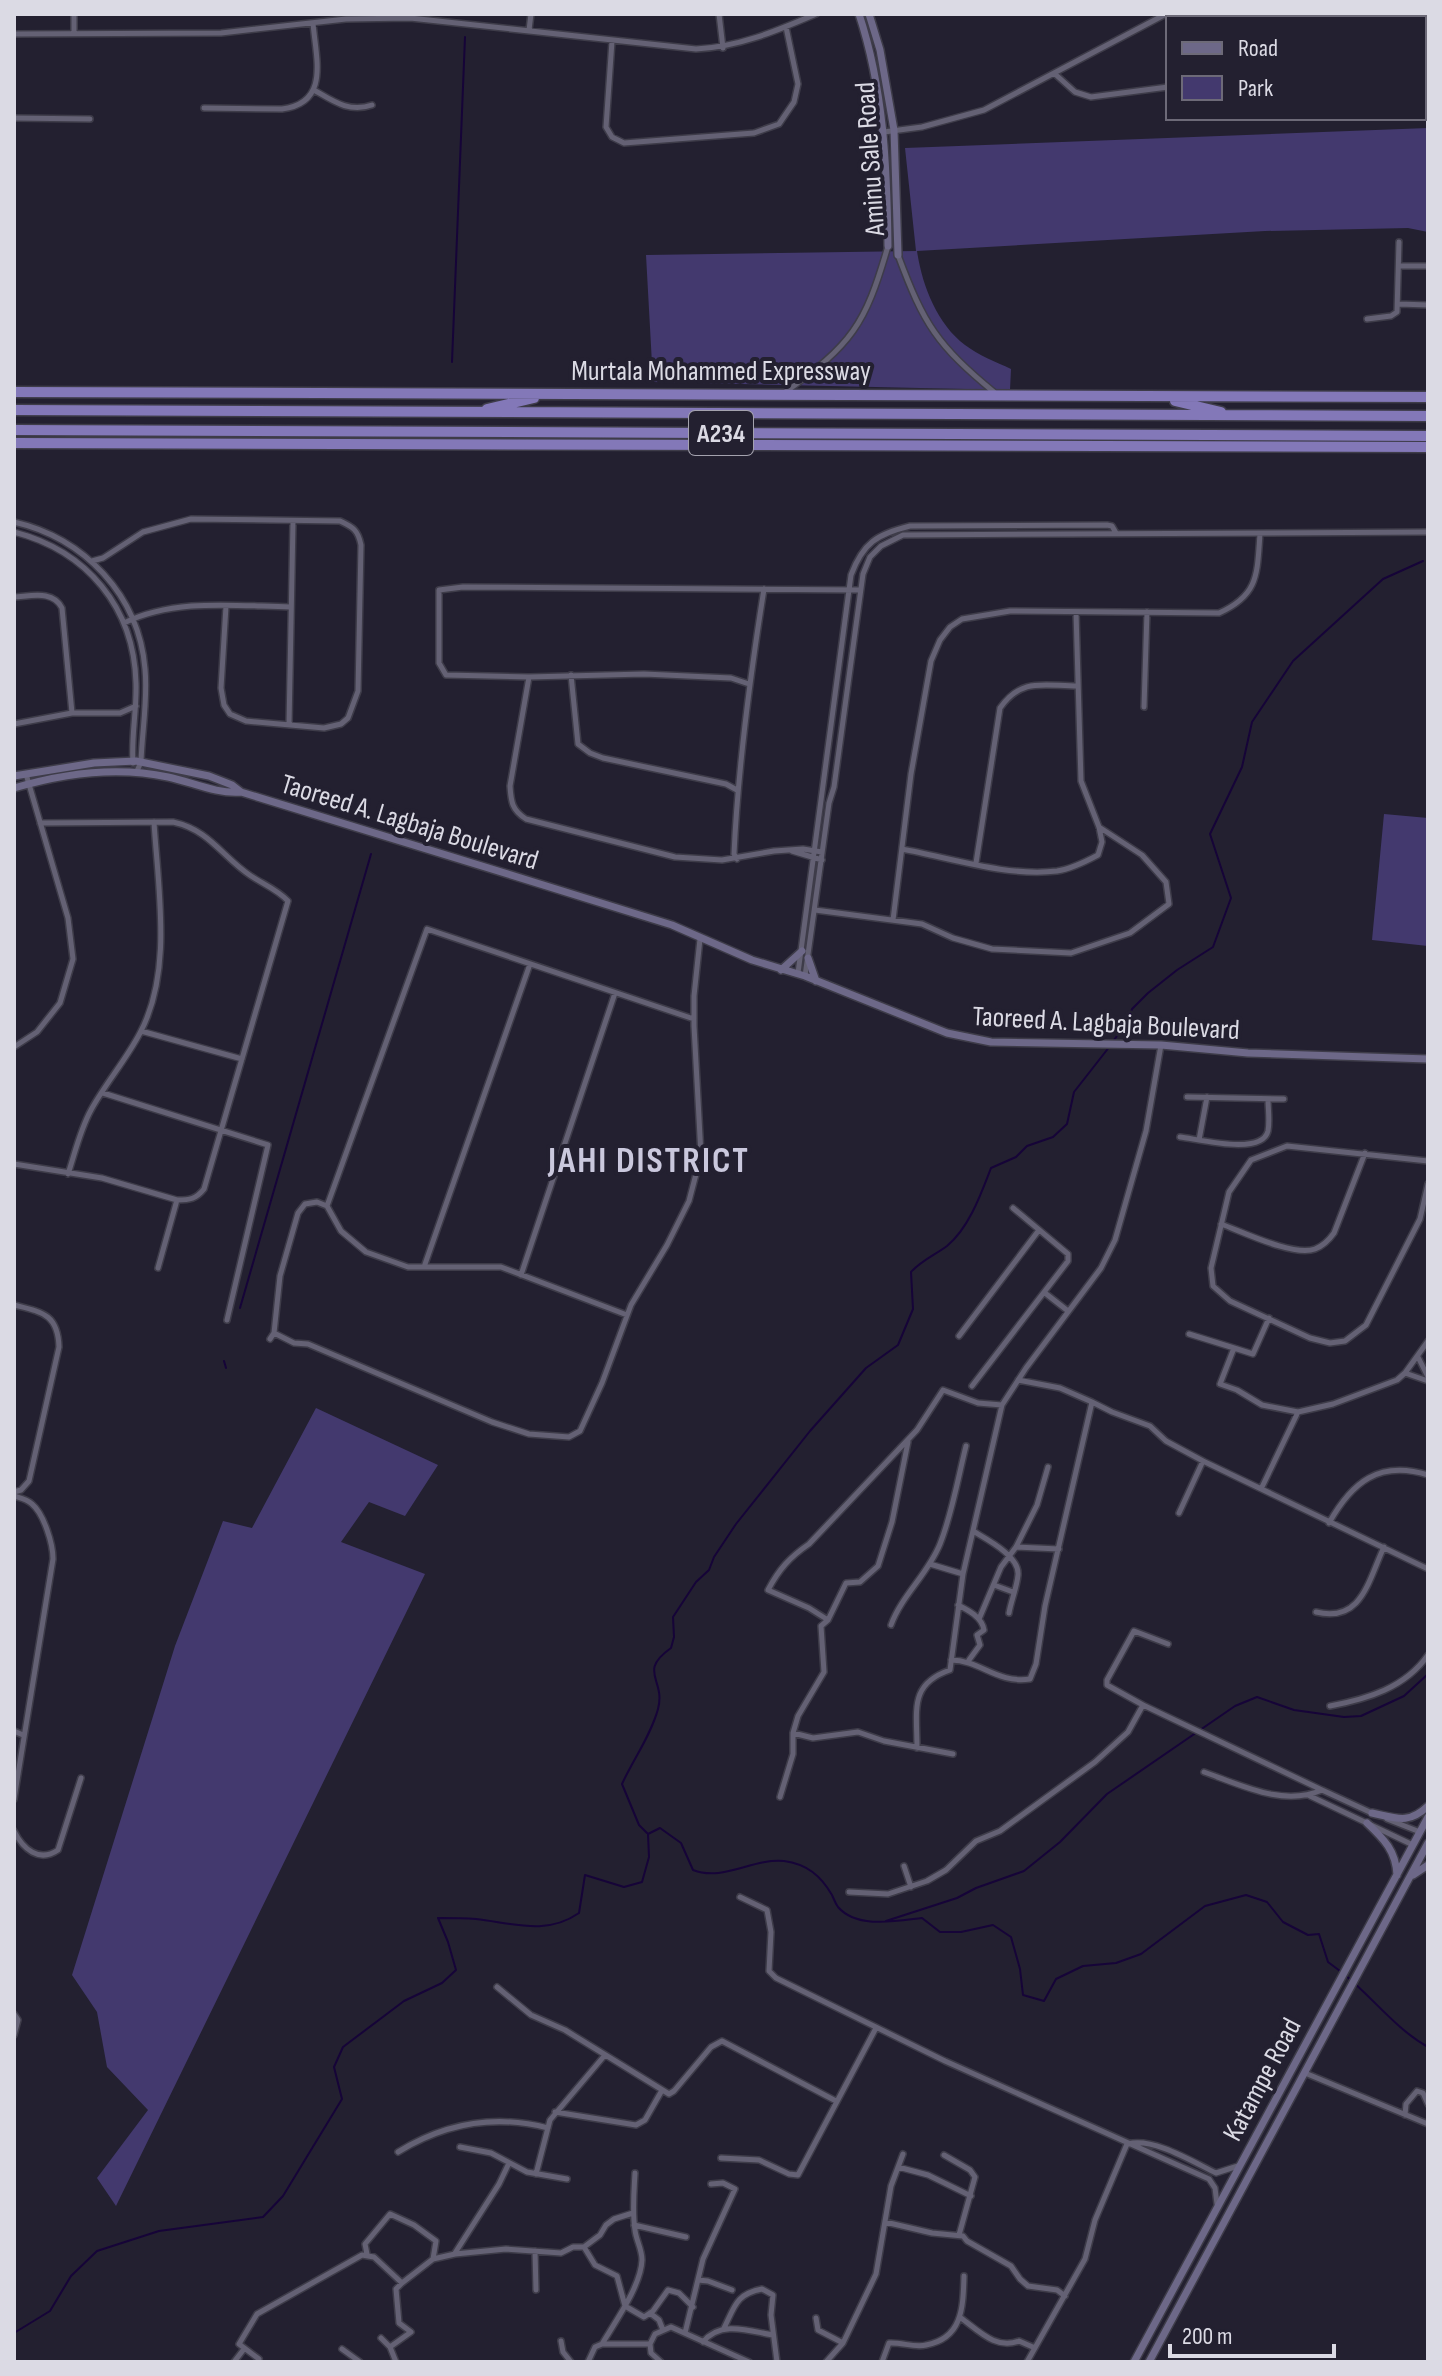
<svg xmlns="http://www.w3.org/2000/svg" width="1442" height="2376" font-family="'Sofia Sans Condensed',sans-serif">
  <rect width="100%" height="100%" fill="#232030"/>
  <path fill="#43396e" d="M1428 128V232L1408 228 1265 231 917 251C922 285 937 324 965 345 978 355 996 362 1011 369L1010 390 653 382 646 255 916 251 905 148Z
    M1384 814 1428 818V946L1372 940Z
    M316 1408 438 1465 405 1516 369 1502 341 1542 425 1574 116 2206 97 2178 148 2110 107 2067 97 2012 72 1975 175 1646 223 1521 252 1528Z"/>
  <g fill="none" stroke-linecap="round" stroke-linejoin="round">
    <path stroke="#160438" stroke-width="2" d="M452 362 465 37
      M1114 1040 1128 1021 1132 1009 1148 993 1177 970 1213 947 1231 898 1210 834 1242 767 1252 722 1293 661 1383 579 1423 561
      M240 1308 371 854
      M224 1361 226 1368
      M647 1833 639 1825 622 1784C633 1760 651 1735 658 1709 666 1679 637 1672 671 1648L674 1637 673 1617 696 1582 709 1570 714 1557 736 1524 810 1431 866 1368 898 1345 913 1309 911 1272C922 1260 935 1255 947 1246 969 1228 981 1194 991 1168L1016 1157 1027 1146 1053 1137 1067 1124 1074 1092 1110 1046
      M886 1921 957 1898 976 1888 1024 1871 1060 1842 1107 1794 1235 1706 1257 1697 1294 1710 1344 1717 1361 1716 1404 1696 1428 1674
      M1345 1975C1373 1998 1397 2030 1428 2047
      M14 2333 50 2311 71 2276 97 2251 159 2231 263 2217 283 2196 342 2099 334 2067 343 2047 404 2001 442 1983 456 1970 448 1942 438 1918C450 1918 463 1918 476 1919 512 1923 546 1936 579 1913L585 1875 624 1887 642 1882 649 1857 648 1834 660 1828 681 1843 693 1870C723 1882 752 1858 784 1861 807 1864 821 1876 832 1895 834 1899 835 1903 838 1907 857 1929 896 1921 922 1918L940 1932H961L993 1925 1011 1937 1020 1969 1023 1995 1044 2001 1056 1979 1083 1966 1116 1963 1141 1954 1205 1906 1246 1895 1267 1902 1283 1922 1308 1935 1319 1934 1328 1962 1340 1971"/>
    <defs>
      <path id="street" d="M74 14V33
        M719 14 723 48
        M1331 14 1333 18
        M1421 18 1422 14
        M529 30 531 14
        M14 34 221 33 346 19 410 18 696 49C739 47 776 31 816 14
        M612 41 606 127 612 137 624 143 754 133 779 124 794 102 798 84 786 27
        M1055 74 1075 92 1091 97 1168 87
        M314 90C333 101 349 113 372 105
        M204 108 282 109C330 103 316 59 313 23
        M14 118 90 119
        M884 132 922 127 984 110 1166 14
        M898 255C924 325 937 345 995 393
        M1399 266H1428
        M1399 304 1428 305
        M1367 319 1391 316 1397 312 1399 242
        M784 393C852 344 865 326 888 246
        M14 522C84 538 139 595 145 669 148 699 142 731 141 762L137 771
        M14 532C87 551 134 607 136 683 137 709 131 737 133 763
        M92 561 103 558 143 532 191 519 340 521C353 527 358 530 361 545L358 691 348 718 341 724 324 728 246 721 230 714 224 705 221 688 226 606
        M14 597C32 596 53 590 62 608L72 713
        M124 623C175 598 236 606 290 607
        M571 675 578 744 590 753 603 758 726 784 737 790
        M529 677 510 786C511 802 512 810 526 819L675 857 722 860 774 851 803 849 822 852
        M749 684 731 678 644 674 529 677 446 675 439 663V590L463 587 859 590
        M1144 707 1147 612
        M14 724 72 713H120L136 706
        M289 725 293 522
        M902 849C951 858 1007 877 1057 871 1071 869 1085 862 1098 855L1102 842 1099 827 1081 781 1076 612
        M792 851 822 860
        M737 859 734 854C738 765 750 677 764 589
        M976 863 1000 708C1022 677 1043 686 1078 686
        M815 910 922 924 953 938 992 949 1071 953 1130 933 1169 904 1166 882 1142 855 1099 827
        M893 920 911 774 931 661 940 640 950 627 962 619 1010 611 1219 613C1259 595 1257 574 1260 534
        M798 973 851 575C863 543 877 534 910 526L1107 525 1112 526 1116 533
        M805 976 829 803 834 787 863 574 870 557 881 546 903 535 1428 532
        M141 1031 242 1059
        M14 1047 37 1032 60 1003 73 959 68 918 26 774
        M103 1093 268 1145 227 1320
        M1187 1097 1284 1099
        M1180 1137C1198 1139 1262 1156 1268 1131 1270 1121 1268 1109 1268 1099
        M1199 1140 1207 1097
        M1428 1161 1287 1146 1251 1160 1229 1192 1211 1268 1213 1286 1230 1301 1310 1338 1330 1343 1345 1341 1366 1325 1420 1219 1428 1184
        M14 1164 102 1178 177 1200C190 1200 196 1199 204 1189L288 901C278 890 263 884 251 876 222 857 210 830 173 822L40 823
        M68 1174C75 1153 80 1130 91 1110 105 1084 126 1060 140 1033 173 971 158 889 154 822
        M1221 1224C1243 1232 1294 1257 1315 1249 1323 1246 1329 1240 1334 1233L1365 1153
        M424 1267 530 964
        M158 1268 177 1200
        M521 1275 615 993
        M1045 1293 1068 1311
        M14 1305C42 1312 58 1314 59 1347L29 1481 21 1490 14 1492
        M627 1315 501 1267H408L366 1252 341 1231 327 1206 427 929 694 1019
        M274 1333 294 1343 308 1344 492 1422 529 1434 569 1437 580 1431 602 1383 631 1305 667 1245 689 1201 701 1155 694 1026V996L700 939
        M1189 1334 1234 1348 1220 1384 1237 1390 1262 1405 1298 1412 1333 1404 1397 1380 1405 1373 1428 1341
        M959 1336 1039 1230
        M270 1339 274 1333 280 1276 298 1213 305 1204 317 1202 327 1206
        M1234 1348 1253 1354 1269 1318
        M1418 1357 1428 1377
        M1405 1373 1428 1381
        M972 1386 1068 1261V1254L1013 1208
        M1092 1402 1112 1412 1150 1426 1166 1441 1203 1461 1428 1569
        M1262 1487 1298 1412
        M14 1496C21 1498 27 1499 32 1504 44 1514 53 1544 53 1559L14 1799
        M1179 1513 1203 1461
        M1329 1523C1352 1482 1379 1460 1428 1475
        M973 1531C986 1539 1020 1556 1018 1575 1017 1587 1011 1601 1009 1613
        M1016 1547 1059 1549
        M930 1564 963 1574
        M994 1585 1013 1592
        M958 1605C968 1610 982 1617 984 1630L977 1635 980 1645 969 1660
        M1316 1612C1362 1623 1368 1581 1384 1547
        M979 1619 1001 1567 1016 1547 1037 1505 1048 1467
        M828 1620 846 1583 860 1582 878 1566 892 1522 908 1442
        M891 1625C902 1595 928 1574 940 1544 952 1514 958 1478 966 1446
        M951 1660C980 1660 997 1684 1030 1679L1036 1664 1045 1606 1092 1402 1060 1388 1018 1380
        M1143 1705 1107 1685V1680L1134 1631 1168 1644
        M1330 1706C1367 1699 1405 1688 1428 1655
        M14 1731 23 1735
        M793 1733 813 1738 858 1732 884 1741 953 1754
        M917 1748C917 1710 909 1684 950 1670L963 1574 1002 1405 1026 1368 1101 1268 1115 1240 1146 1131 1161 1045
        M1204 1772C1241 1785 1283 1807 1322 1790L1374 1814
        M1310 1796 1413 1845
        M780 1797 793 1754V1733L798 1716 824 1672 821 1626 828 1620 809 1608 768 1590C779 1569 790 1557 809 1544L917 1430 943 1390 978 1403 1002 1405
        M1387 1819 1420 1832
        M14 1831C23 1849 39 1863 58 1850L81 1778
        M904 1866 911 1887
        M849 1892 888 1894 927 1881 946 1870 976 1841 1000 1831 1095 1762 1128 1732 1143 1705 1322 1790
        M740 1897 767 1910 771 1932 769 1971 776 1978 945 2061 1209 2179 1215 2188 1217 2204
        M497 1987 531 2015 565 2030 669 2094 674 2091 711 2047 722 2041 836 2101
        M14 2014 18 2020 14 2035
        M1305 2073 1428 2124
        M555 2112 636 2125 645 2120 661 2092
        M1405 2115 1406 2104 1417 2091 1423 2093 1428 2104
        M1128 2144C1153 2137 1193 2162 1216 2173L1238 2166
        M460 2147 491 2153 527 2172 567 2179
        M398 2152C445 2123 494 2114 548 2128
        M944 2155 970 2170 975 2177 959 2235
        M721 2158 759 2160 789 2174 798 2175 876 2028
        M898 2167 928 2175 971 2196
        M536 2174 550 2120 605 2055
        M885 2222 932 2233 963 2236 967 2241 1011 2266 1020 2279 1028 2286 1057 2290 1065 2296
        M634 2225 686 2237
        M584 2247 595 2265 617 2276 625 2306 644 2317 653 2311 668 2290 679 2293 693 2307
        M535 2251 536 2290
        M455 2253 499 2184 509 2163
        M367 2254 365 2244 390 2214 414 2225 436 2241 433 2259
        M698 2280 708 2281 732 2290
        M650 2313 659 2320 663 2330
        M816 2318 818 2330 843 2343
        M961 2318C979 2331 996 2350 1019 2341L1035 2348
        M724 2328C735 2306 736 2294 762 2289L773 2295 771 2315 777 2362
        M685 2333 703 2259 735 2189 723 2183 711 2184
        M381 2338 390 2347
        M561 2341 563 2352 571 2362
        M703 2342C721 2320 749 2331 773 2335
        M603 2344H650L655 2334 671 2327 749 2362
        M650 2344 651 2353 661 2362
        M342 2349 360 2362
        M259 2359 239 2344 257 2314 362 2255 374 2257 402 2283 433 2259 455 2254 506 2249 561 2253 573 2247H584L600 2235 606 2225 614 2219 633 2213
        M234 2362 244 2349
        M396 2362 390 2347 411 2332 399 2323 396 2289 402 2283
        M588 2362 595 2347 602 2344C615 2322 641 2286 642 2260 642 2249 636 2240 635 2230 632 2211 634 2192 635 2173
        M826 2362 843 2343 876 2274 891 2186 903 2154
        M882 2362 889 2343C901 2342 915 2348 926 2345 963 2338 963 2307 964 2276
        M1027 2362 1085 2259 1095 2220 1127 2144"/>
      <path id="secondary" d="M859 14C884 90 887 167 888 246
        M869 14 880 50 894 130 898 255
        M14 776 94 763 136 761 209 776 232 785 241 792
        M14 788C64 773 117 766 168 777 192 782 216 794 241 792L511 875
        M508 874 672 925 752 960 805 976 947 1033 991 1042 1161 1045 1248 1053 1428 1059
        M808 958 816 981
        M781 970 802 951
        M1372 1813C1396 1818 1408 1825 1428 1806
        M1367 1823C1384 1839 1396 1851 1397 1875
        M1413 1875 1428 1865
        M1134 2362 1428 1817
        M1149 2362 1428 1843"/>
      <path id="highway" d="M14 392 1428 397
        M1175 401 1221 412
        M487 409 534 398
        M14 410 1428 416
        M14 430 1428 436
        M14 443 1428 447"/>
    </defs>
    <use href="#street" stroke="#3e3c49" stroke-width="8"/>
    <use href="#secondary" stroke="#3e3c49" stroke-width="10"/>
    <use href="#highway" stroke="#3e3c49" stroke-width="13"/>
    <use href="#street" stroke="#646174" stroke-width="5"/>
    <use href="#secondary" stroke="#6d6888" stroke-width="7"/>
    <use href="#highway" stroke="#8378b8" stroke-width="10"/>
  </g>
  <g text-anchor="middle" stroke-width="8" stroke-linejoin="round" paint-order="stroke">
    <rect fill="#232030" stroke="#a4a2ae" stroke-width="2" x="689" y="411" width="64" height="44" rx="6"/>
    <g font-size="26" font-weight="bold" fill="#dbdae4">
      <text x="721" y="442">A234</text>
    </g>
    <g font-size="28" fill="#dbdae4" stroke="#232030">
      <text transform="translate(869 159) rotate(-94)" y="10">Aminu Sale Road</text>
      <text x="721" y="380">Murtala Mohammed Expressway</text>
      <text transform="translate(410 821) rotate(17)" y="10">Taoreed A. Lagbaja Boulevard</text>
      <text transform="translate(1106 1022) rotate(3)" y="10">Taoreed A. Lagbaja Boulevard</text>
      <text transform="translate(1261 2079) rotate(-62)" y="10">Katampe Road</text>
    </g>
    <g font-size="36" font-weight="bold" letter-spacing="2" fill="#cac8dd" stroke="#232030">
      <text x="649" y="1172">JAHI DISTRICT</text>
    </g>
  </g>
  <rect width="1442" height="2376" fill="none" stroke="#dbdae4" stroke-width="32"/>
  <rect x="1166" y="16" width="260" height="104" fill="#232030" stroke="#6d6a78" stroke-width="2"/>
  <rect x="1182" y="42" width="40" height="12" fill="#6d6888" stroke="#6d6a78" stroke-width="2"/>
  <text x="1238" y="56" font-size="24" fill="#dbdae4">Road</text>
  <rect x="1182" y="76" width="40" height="24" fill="#43396e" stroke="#6d6a78" stroke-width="2"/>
  <text x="1238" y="96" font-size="24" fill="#dbdae4">Park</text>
  <path d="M1170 2344v12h164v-12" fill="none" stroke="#dbdae4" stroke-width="4"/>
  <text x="1182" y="2344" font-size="24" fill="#dbdae4" stroke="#232030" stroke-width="6" paint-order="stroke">200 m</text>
</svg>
